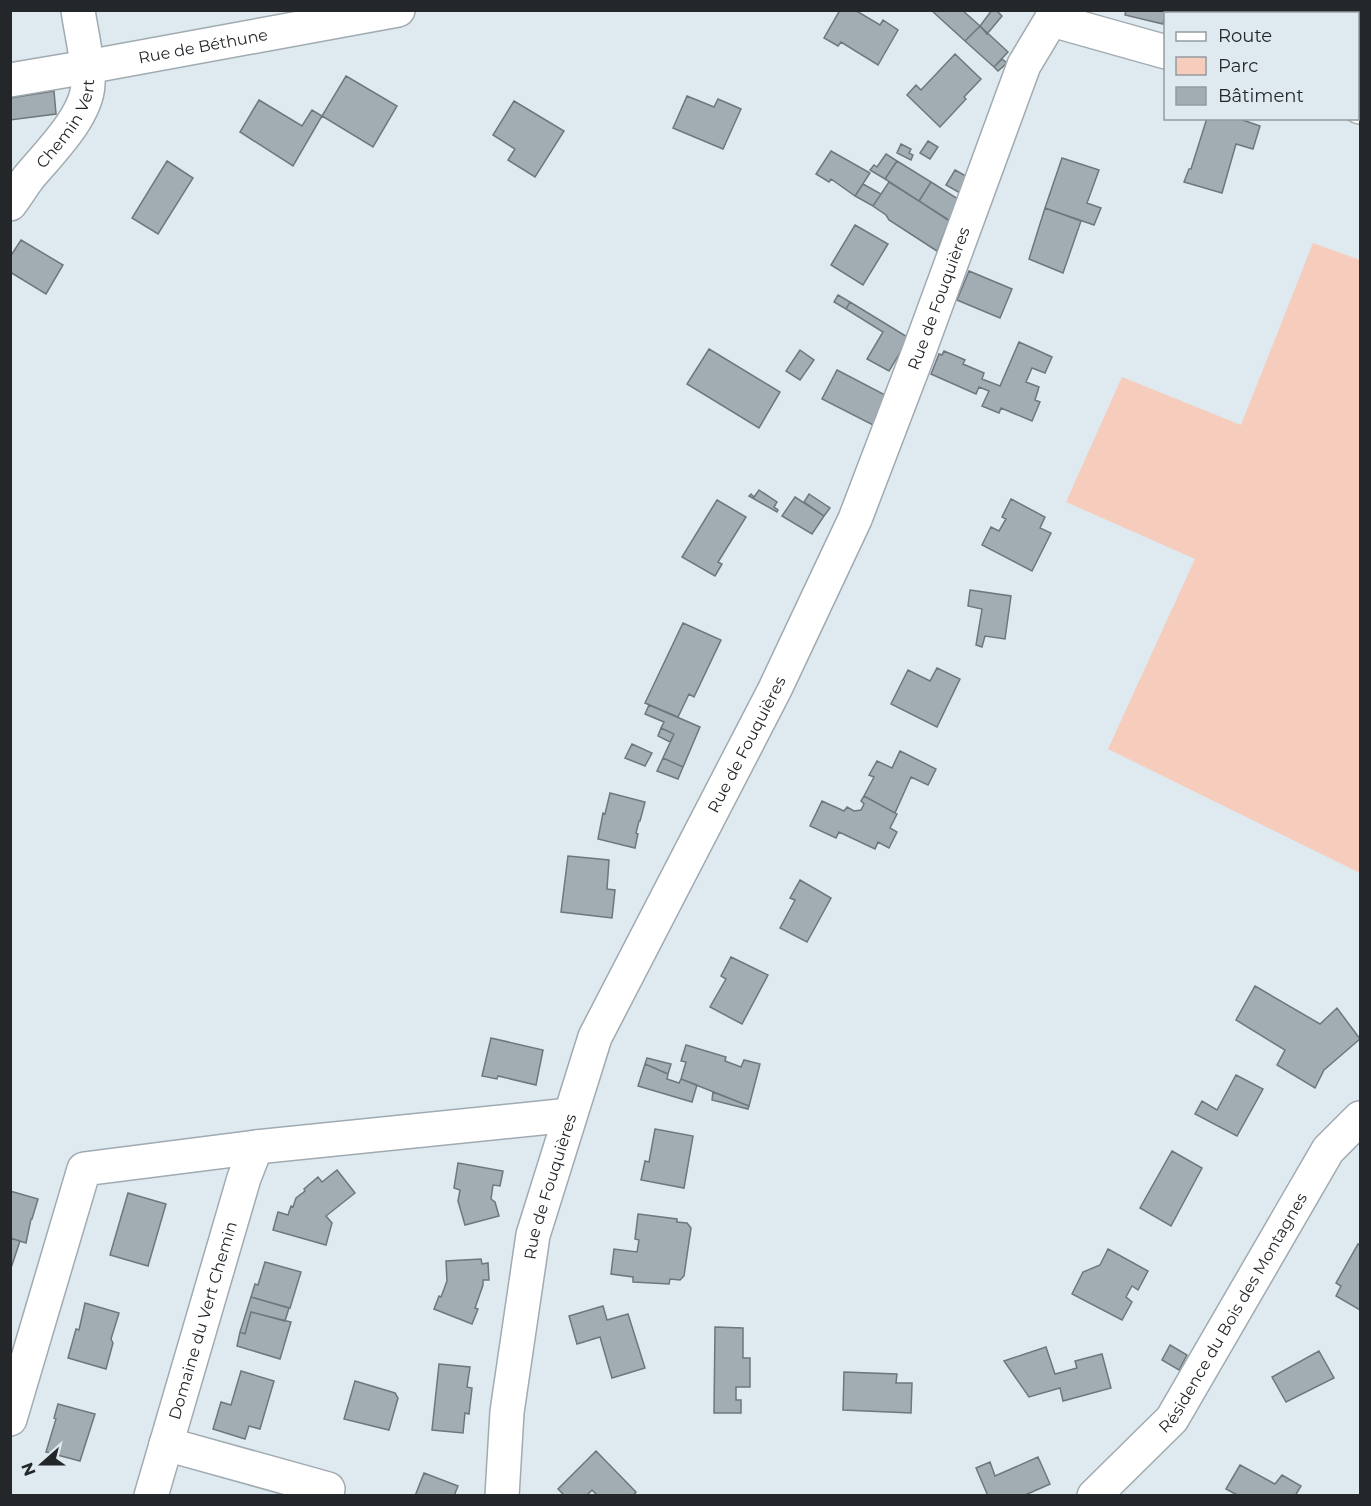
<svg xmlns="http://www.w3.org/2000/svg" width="1371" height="1506" font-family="Montserrat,sans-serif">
  <rect width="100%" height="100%" fill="#deeaf0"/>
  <path fill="#f6ccbd" d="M1313 243 1360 260V873L1108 749 1195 559 1066 502 1122 377 1241 425Z"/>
  <path fill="#a2adb3" stroke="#6d777c" stroke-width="1.5" d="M840 10H855L880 25 883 20 898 30 878 65 841 42 838 46 824 38Z
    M931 10H962L980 26 965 41Z
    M992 10H996L1002 16 987 34 980 26Z
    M1126 10H1166L1163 24 1125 15Z
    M980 26 1008 52 994 67 965 41Z
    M955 54 981 79 964 97 966 99 940 127 907 95 916 85 921 90Z
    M1002 59 1007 63 998 71 994 67Z
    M346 76 397 106 373 147 322 116Z
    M54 91 56 114 10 120V98Z
    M687 96 714 107 718 99 741 109 723 149 673 128Z
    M259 100 302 126 312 110 322 116 293 166 240 132Z
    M514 101 564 131 535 177 508 160 515 149 493 135Z
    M1207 118H1237L1260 126 1253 149 1236 144 1222 193 1184 182 1189 169H1191Z
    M928 141 938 147 930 159 920 153Z
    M901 144 911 149 909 153 913 155 911 160 897 153Z
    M831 151 870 173 855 196 831 179 829 182 816 174Z
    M886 154 897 161 885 179 870 170 874 165 877 167Z
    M1062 158 1099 170 1087 203 1101 208 1094 225 1045 208Z
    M167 161 193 178 158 234 132 218Z
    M897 161 931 182 919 201 885 179Z
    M955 170 966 176 960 193 946 185Z
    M889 182 949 220 937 251 889 220 886 215 873 206Z
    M931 182 958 199 951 222 919 201Z
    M863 184 881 194 873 206 855 196Z
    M1045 208 1081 221 1063 273 1029 259Z
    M855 225 888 244 863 285 831 265Z
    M21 240 63 265 46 294 10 272V257Z
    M969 271 1012 289 1000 318 957 300Z
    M838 295 850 302 846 309 834 302Z
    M850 302 909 338 889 371 867 359 883 332 846 309Z
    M1019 342 1052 357 1045 373 1032 368 1026 382 1039 387 1035 400 1040 402 1032 421 1001 408 999 413 982 406 989 391 979 387 976 394 931 374 939 354 942 355 944 351 965 360 963 364 984 373 982 379 1000 386Z
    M709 349 780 392 759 428 687 384Z
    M800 350 814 360 800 380 786 371Z
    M837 370 889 397 875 426 822 399Z
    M759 490 777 502 774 507 778 510 777 512 749 496 751 494 754 497Z
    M809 494 830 508 824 516 804 502Z
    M795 497 824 516 812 534 782 516Z
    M1011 499 1045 517 1040 528 1051 533 1032 571 982 545 991 527 999 531 1006 519 1002 517Z
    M717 500 746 517 718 562 722 564 715 576 682 557Z
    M970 590 1011 596 1005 639 985 636 982 647 976 645 982 609 968 606Z
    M683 623 721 640 694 697 689 694 678 717 645 703Z
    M937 668 960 679 937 727 891 704 908 670 930 681Z
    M649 705 700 727 683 767 663 758 674 734 661 728 664 722 645 714Z
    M661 728 674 734 670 742 658 736Z
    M632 744 652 753 645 766 625 758Z
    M900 751 936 769 928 785 911 777 895 813 864 796 874 777 869 775 877 761 892 768Z
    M663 758 683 767 678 779 657 771Z
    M610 793 645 802 640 821H639L636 833 638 834 635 848 598 839 603 813 605 814Z
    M864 796 897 814 890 828 897 832 889 848 878 842 875 849 839 832 836 838 810 826 822 801 844 811 847 807 854 811 861 810 864 804 861 801Z
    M568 856 609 860 607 889 615 890 612 918 561 912Z
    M800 880 831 898 807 942 780 928 795 900 790 898Z
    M731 957 768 975 742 1024 710 1007 726 979 721 976Z
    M1255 986 1320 1024 1337 1008 1360 1039 1324 1070 1315 1088 1277 1065 1285 1050 1236 1020Z
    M491 1038 543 1050 536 1085 498 1076 497 1079 482 1076Z
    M686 1045 726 1057 725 1061 741 1067 744 1060 760 1064 749 1106 681 1079 686 1062 681 1061Z
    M647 1058 671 1064 668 1074 645 1064Z
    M645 1064 668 1074 667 1079 679 1083 681 1079 697 1085 692 1102 638 1086Z
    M1236 1075 1263 1089 1237 1136 1195 1114 1202 1101 1217 1110Z
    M713 1092 749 1106 748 1109 712 1100Z
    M655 1129 693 1136 684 1188 641 1180 645 1161 649 1162Z
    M1172 1151 1202 1168 1171 1226 1140 1208Z
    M458 1163 503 1171 500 1186 493 1185 491 1199 495 1202 499 1216 465 1225 458 1201 460 1190 454 1188Z
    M337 1170 355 1193 326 1216 332 1223 326 1245 273 1230 278 1212 288 1215 291 1206 293 1207 296 1198 305 1191 304 1189 318 1177 322 1182Z
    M10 1191 38 1199 32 1219H31L26 1243 10 1238Z
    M128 1193 166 1204 148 1266 110 1255Z
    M638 1214 677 1219V1222L687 1223 691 1228 684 1276 680 1280 670 1279 669 1284 633 1282V1277L611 1274 614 1249 637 1252 639 1240 635 1239Z
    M10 1238 20 1241 10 1271Z
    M1358 1244 1360 1245V1310L1336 1296 1341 1286 1336 1283Z
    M1108 1249 1148 1271 1138 1290 1132 1286 1126 1297 1132 1302 1122 1320 1072 1294 1083 1272 1100 1265Z
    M481 1259 482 1264 488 1263 489 1280H483V1285L475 1308 478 1309 472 1324 434 1309 439 1296 441 1297 447 1281 446 1261Z
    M265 1262 301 1272 290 1308 251 1297 255 1284 258 1285Z
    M251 1297 289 1308 285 1321 251 1312 245 1334 240 1332Z
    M85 1303 119 1313 111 1339 113 1343 106 1369 68 1358 76 1329 79 1330Z
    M603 1306 607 1320 628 1314 645 1368 612 1378 600 1337 577 1344 569 1316Z
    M251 1312 291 1322 280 1359 237 1346 240 1332 245 1334Z
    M715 1327 743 1328V1358H750V1387H736V1400H741V1413H714Z
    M1170 1345 1187 1355 1179 1370 1162 1360Z
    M1046 1347 1055 1374 1077 1368 1075 1361 1102 1354 1111 1388 1063 1401 1060 1388 1029 1397 1004 1361Z
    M1319 1351 1334 1378 1286 1402 1272 1377Z
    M439 1364 470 1367 467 1387 472 1388 469 1414 465 1413 463 1433 432 1430Z
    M241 1371 274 1381 260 1429 249 1426 245 1439 213 1429 221 1402 231 1405Z
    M844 1372 897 1374 896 1383H912L911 1413 843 1410Z
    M355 1381 395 1393 398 1398 389 1430 344 1419Z
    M58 1404 95 1414 80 1461 46 1452 56 1419 54 1418Z
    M596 1451 636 1492 633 1496H598L592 1490 586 1496H565L558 1489Z
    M1038 1457 1050 1484 1023 1496H988L976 1468 990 1462 995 1476Z
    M1240 1465 1275 1484 1282 1475 1301 1486 1295 1496H1239L1226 1489Z
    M424 1473 458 1486 454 1496H415Z"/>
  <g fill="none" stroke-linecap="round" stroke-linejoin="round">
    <defs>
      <g id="minor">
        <path d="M1052 20 1166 52"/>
        <path id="s1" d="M10 80 87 67 398 10"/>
        <path d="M1358 106 1360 107"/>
        <path id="s2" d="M10 204C17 195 22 186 29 177 49 153 87 116 88 84 89 64 81 32 78 10"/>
        <path d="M10 1419 84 1169 256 1147 570 1115"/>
        <path d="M166 1444 328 1489"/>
        <path id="s3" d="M151 1496 244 1178 256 1147"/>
        <path id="s4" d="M502 1496 507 1412 533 1235 595 1037 775 689 855 519 918 354 1024 65 1057 10"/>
        <path id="s5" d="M1094 1496 1172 1419 1328 1150 1360 1118"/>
      </g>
    </defs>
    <use href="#minor" stroke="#a0aab1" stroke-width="36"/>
    <use href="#minor" stroke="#fff" stroke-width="33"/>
  </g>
  <g text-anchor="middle" stroke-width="6" stroke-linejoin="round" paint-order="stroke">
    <g font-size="16" fill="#232729" stroke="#deeaf0">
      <text dy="6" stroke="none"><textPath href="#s1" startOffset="196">Rue de Béthune</textPath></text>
      <text dy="6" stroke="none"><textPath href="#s2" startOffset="99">Chemin Vert</textPath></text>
      <text dy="6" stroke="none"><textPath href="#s4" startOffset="1286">Rue de Fouquières</textPath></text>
      <text dy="6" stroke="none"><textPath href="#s4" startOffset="800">Rue de Fouquières</textPath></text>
      <text dy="6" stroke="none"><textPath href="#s4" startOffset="314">Rue de Fouquières</textPath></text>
      <text dy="6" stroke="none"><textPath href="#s5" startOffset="232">Résidence du Bois des Montagnes</textPath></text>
      <text dy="6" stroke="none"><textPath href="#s3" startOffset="183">Domaine du Vert Chemin</textPath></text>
    </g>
  </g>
  <rect width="1371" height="1506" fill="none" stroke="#232729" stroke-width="24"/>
  <rect x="1164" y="12" width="195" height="108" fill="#deeaf0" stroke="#939ca0" stroke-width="1.5"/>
  <rect x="1176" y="32" width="30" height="9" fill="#ffffff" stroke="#939ca0" stroke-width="1.5"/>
  <text x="1218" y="42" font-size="18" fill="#232729">Route</text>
  <rect x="1176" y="57" width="30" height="18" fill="#f6ccbd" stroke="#939ca0" stroke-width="1.5"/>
  <text x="1218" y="72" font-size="18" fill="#232729">Parc</text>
  <rect x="1176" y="87" width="30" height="18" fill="#a2adb3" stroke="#939ca0" stroke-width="1.5"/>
  <text x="1218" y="102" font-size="18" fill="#232729">Bâtiment</text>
  <g transform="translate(42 1464) rotate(249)" stroke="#deeaf0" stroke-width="4.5" paint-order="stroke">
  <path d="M0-4.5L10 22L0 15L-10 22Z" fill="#232729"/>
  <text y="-9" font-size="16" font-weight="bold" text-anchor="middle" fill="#232729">N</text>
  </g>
</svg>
